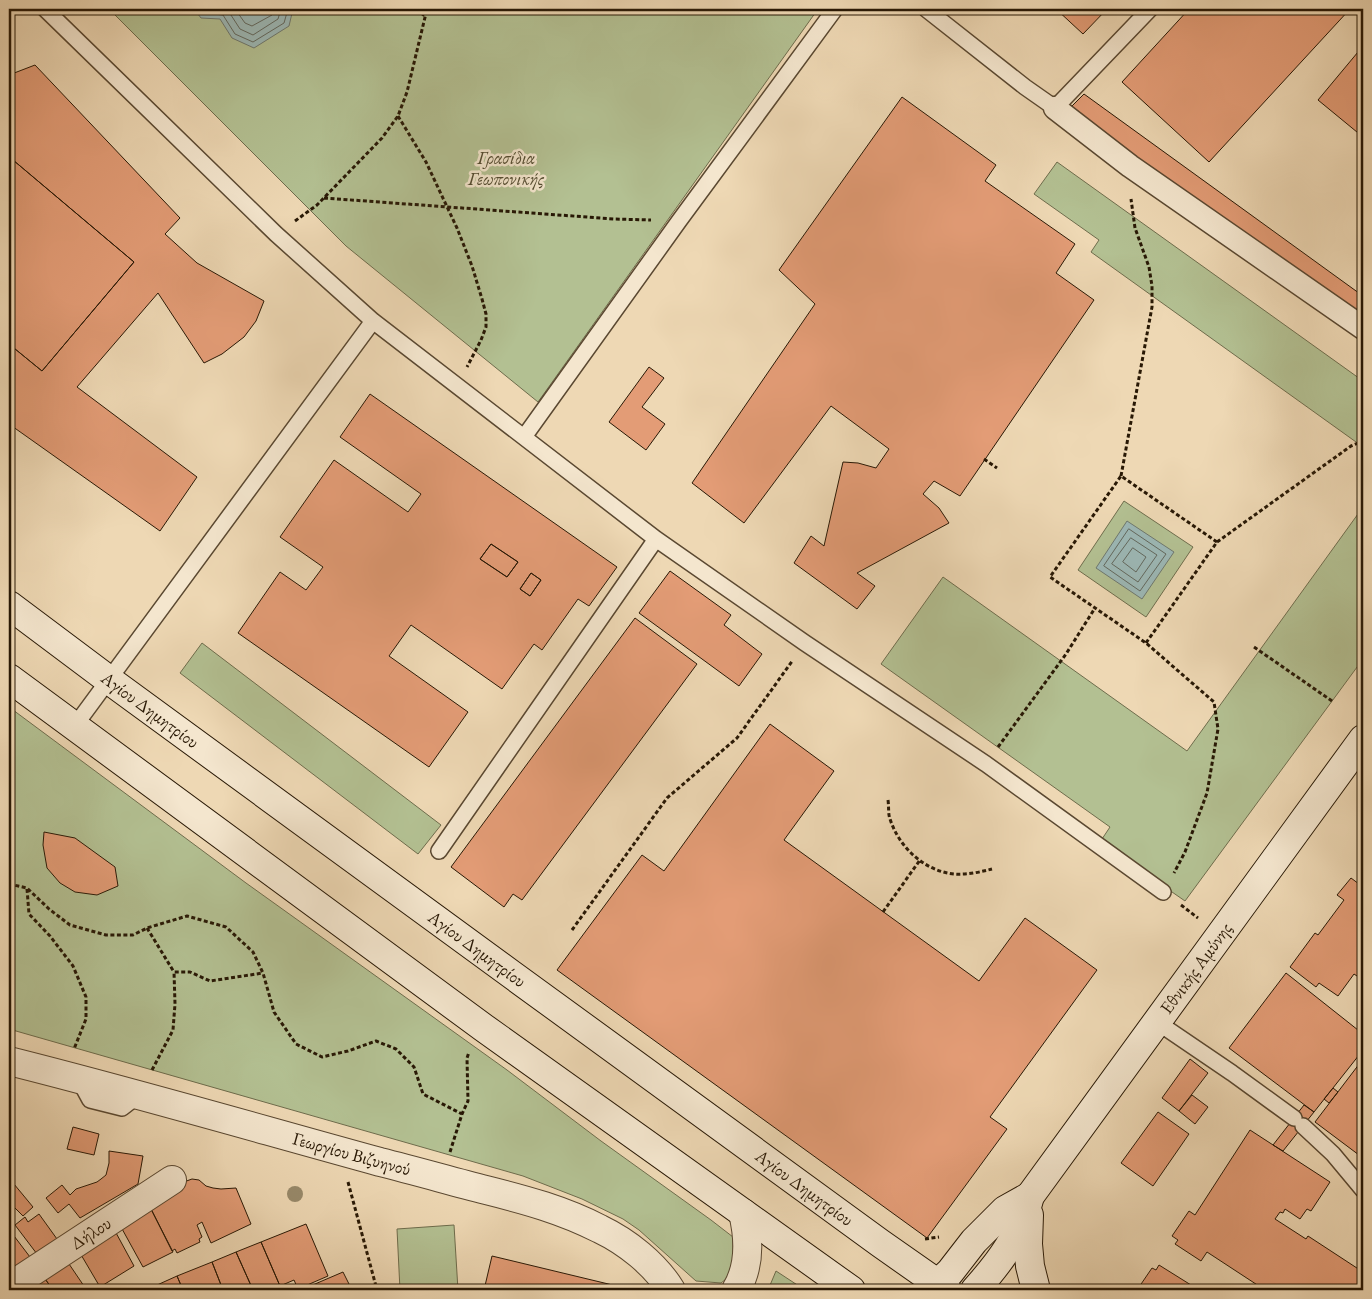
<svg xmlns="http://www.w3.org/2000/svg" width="1372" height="1299" font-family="'EB Garamond',serif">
  <rect width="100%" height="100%" fill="#eed8b4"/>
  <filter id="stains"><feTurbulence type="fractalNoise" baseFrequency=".004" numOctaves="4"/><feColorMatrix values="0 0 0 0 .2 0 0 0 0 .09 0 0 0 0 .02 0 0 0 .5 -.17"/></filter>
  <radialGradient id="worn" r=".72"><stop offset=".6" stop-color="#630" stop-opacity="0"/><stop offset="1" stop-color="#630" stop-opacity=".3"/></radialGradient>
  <path fill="#b3c092" stroke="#6e6c4c" d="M109 9H818L538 402 346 246Z
    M1057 162 1363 381V447L1091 252 1099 240 1034 194Z
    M1124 501 1193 547 1146 617 1078 570Z
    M1363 507V659L1185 901 1100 842 1110 827 881 664 943 577 1187 751Z
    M202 643 441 825 418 854 180 673Z
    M9 707 246 883 507 1070 601 1141 711 1220 733 1237V1266L730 1276 721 1283 696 1281 639 1230 623 1219 582 1199 523 1176 9 1029Z
    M454 1225 458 1290H400L397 1229Z
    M776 1271 805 1290H768Z"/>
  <path fill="#9cb8b6" stroke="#6e786f" d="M194 9H293L289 26 254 48 232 38 220 19 201 18Z
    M1127 521 1174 552 1142 599 1096 568Z"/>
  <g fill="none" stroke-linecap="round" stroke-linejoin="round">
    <path stroke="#62685e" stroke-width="1" d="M200 9 204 13 223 15 235 34 253 42 284 23 288 9
      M224 9 229 12 240 29 253 35 278 19 281 9
      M235 9 245 23 252 26 272 15 273 9
      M1129 529 1166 554 1140 591 1104 566Z
      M1131 538 1157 555 1138 582 1112 564Z
      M1133 548 1146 557 1136 572 1123 562Z"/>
  </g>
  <path fill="#e39c76" stroke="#281805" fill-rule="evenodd" d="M1056 9H1107L1083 34Z
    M1189 9H1350L1209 162 1122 82Z
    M1363 46V137L1318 100Z
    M35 65 180 218 165 234 197 263 264 301 256 321 244 337 222 354 204 363 158 293 77 387 197 477 160 531 9 424V344L42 371 134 262 13 160 9 165V75Z
    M1084 94 1363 296V324L1065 113Z
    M902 97 996 165 985 181 1075 244 1056 273 1094 300 960 496 934 481 923 494 939 508 949 523 857 573 875 586 857 609 794 563 811 536 824 546 843 462 858 463 876 468 889 449 831 406 744 523 692 483 815 304 779 270Z
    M13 160 134 262 42 371 9 344V165Z
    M649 367 664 378 642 407 665 424 646 450 609 422Z
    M370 394 617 567 589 606 578 599 542 650 534 644 502 689 411 625 389 656 468 712 429 767 238 633 280 572 306 590 323 567 280 537 334 460 408 512 421 494 340 437ZM491 544 518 562 507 577 480 559ZM531 573 541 580 530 596 520 589Z
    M491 544 518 562 507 577 480 559Z
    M670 571 731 615 724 625 762 654 739 686 639 613Z
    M531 573 541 580 530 596 520 589Z
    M635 618 697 664 522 900 513 894 504 907 451 867Z
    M770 724 834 771 784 840 979 981 1025 918 1097 970 990 1117 1007 1129 927 1238 557 970 642 855 664 871Z
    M44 832 75 838 115 867 118 886 97 895 75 892 60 883 47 868 43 845Z
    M1351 878 1363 887V980L1354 974 1338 996 1319 983 1316 987 1290 967 1315 933 1318 935 1344 900 1337 895Z
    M1286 973 1363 1034V1050L1314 1112 1229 1048Z
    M1190 1059 1208 1073 1179 1111 1162 1098Z
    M1363 1059V1158L1315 1122Z
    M1333 1088 1338 1092 1329 1103 1324 1099Z
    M1192 1095 1208 1107 1195 1124 1179 1111Z
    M1304 1105 1314 1112 1283 1151 1273 1145Z
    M1158 1112 1189 1134 1153 1186 1121 1163Z
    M73 1127 99 1134 94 1155 67 1149Z
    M1250 1130 1330 1182 1311 1211 1307 1209 1300 1219 1285 1209 1283 1213 1280 1212 1275 1219 1306 1239 1308 1236 1363 1272V1290H1265L1207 1252 1201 1261 1175 1244 1178 1240 1172 1236 1189 1211 1195 1215Z
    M109 1151 143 1156 138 1184 80 1218 69 1204 58 1213 46 1198 62 1185 70 1195 76 1189 97 1182 101 1179 106 1175 109 1163Z
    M9 1178 33 1207 23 1216 15 1208 9 1213Z
    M192 1179 199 1180 206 1186 213 1188 221 1189 236 1188 251 1224 211 1243 202 1222 197 1225 202 1237 199 1239 200 1242 177 1253 175 1249 172 1251 151 1209 181 1183Z
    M151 1209 173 1252 143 1267 121 1227Z
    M39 1214 57 1239 37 1254 15 1225 25 1217 28 1222Z
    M306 1224 328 1276 298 1289 294 1280 280 1286 261 1242Z
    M115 1231 134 1266 100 1287 80 1253Z
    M11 1232 30 1257 26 1259 30 1263 9 1273V1234Z
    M261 1242 280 1286 268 1290H253L236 1252Z
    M236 1252 253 1290H223L212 1262Z
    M492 1256 625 1288 624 1290H484Z
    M67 1261 86 1289 84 1290H53L43 1276Z
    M212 1262 223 1290H183L177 1276Z
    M1159 1265 1199 1290H1137L1152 1268 1156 1270Z
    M343 1272 352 1290H318L315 1284Z
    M43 1276 53 1290H21Z
    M177 1276 183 1290H146Z
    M315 1284 318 1290H301Z"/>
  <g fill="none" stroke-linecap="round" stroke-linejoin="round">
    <defs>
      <path id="service" d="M45 9 276 234 373 321 656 539 805 643 986 764 1163 892
        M926 9 1025 87 1055 108 1150 9
        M524 437 679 221 835 9
        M74 727 373 321
        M439 851 656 539
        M1157 1022 1232 1073 1294 1118
        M84 1089 90 1100 122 1108 131 1101
        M1303 1126 1333 1154 1363 1190"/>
      <path id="pedestrian" d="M1055 108 1130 166 1363 328"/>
      <g id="minor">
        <path id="s1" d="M9 1287 172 1180"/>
      </g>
      <g id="tertiary">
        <path id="s2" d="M9 1061C133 1092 256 1128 380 1162 416 1171 451 1181 486 1190 526 1200 563 1210 600 1229 627 1242 655 1264 671 1290"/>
        <path d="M736 1290C750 1267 749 1238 743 1213"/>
      </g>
      <g id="secondary">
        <path id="s3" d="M9 605 109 680 511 974 880 1243 947 1290"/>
        <path d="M9 678 484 1028 851 1290"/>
        <path d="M1029 1215 1028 1244 1030 1266 1036 1290"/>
        <path d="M931 1290 950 1272 974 1241 1005 1210 1030 1196"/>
        <path id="s4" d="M975 1290C1001 1261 1021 1234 1030 1196L1363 739"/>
      </g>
    </defs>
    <use href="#service" stroke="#5a4831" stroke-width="18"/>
    <use href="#pedestrian" stroke="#5a4831" stroke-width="25"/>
    <use href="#minor" stroke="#5a4831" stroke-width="30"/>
    <use href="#tertiary" stroke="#5a4831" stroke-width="30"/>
    <use href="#secondary" stroke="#281805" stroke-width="30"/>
    <path stroke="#281805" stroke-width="3" stroke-dasharray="4 2.5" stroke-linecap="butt" d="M416 9 425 16
      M398 116 426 162 457 228 472 266 482 299 486 314V327L481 340 467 367
      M324 198 614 219 651 220
      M295 221 317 205 382 138 398 116 407 92 427 9
      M984 459 997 468
      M1121 476 1152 307V286L1149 267 1135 228 1131 199
      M1217 542 1351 446 1363 441
      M1146 643 1217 542 1121 476 1050 577 1146 643 1214 702 1218 729 1207 793 1185 852 1174 873
      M1254 647 1332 701
      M998 747 1066 654 1095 608
      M888 800C889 807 888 814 890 819 899 847 924 871 954 874 967 875 980 872 992 869
      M9 884 27 888 49 909 70 925 106 935H133L147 928 187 916 226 927 253 952 263 973 274 1012 296 1044 322 1057 348 1051 376 1041 396 1049 414 1067 423 1094 462 1114
      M27 889 29 914 50 936 73 966 86 997V1019L74 1049
      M1181 905 1198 918
      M883 912 920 860
      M147 928 174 972
      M572 930 667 798 737 738 793 660
      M152 1070 173 1030 175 1004 174 972H190L210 981 263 973
      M450 1152 462 1114 468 1101 467 1058 469 1052
      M348 1182 377 1290
      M925 1239 939 1237"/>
    <use href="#service" stroke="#f4e6ce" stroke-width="15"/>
    <use href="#pedestrian" stroke="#f4e6ce" stroke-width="22"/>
    <use href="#minor" stroke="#f4e6ce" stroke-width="28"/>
    <use href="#tertiary" stroke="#f4e6ce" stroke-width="28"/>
    <use href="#secondary" stroke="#f4e6ce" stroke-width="28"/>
  </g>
  <circle fill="#988a6b" cx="295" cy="1194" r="8"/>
  <g text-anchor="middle" stroke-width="5" stroke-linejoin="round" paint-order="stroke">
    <g font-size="18" font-style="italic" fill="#524a2f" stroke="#f4e6ce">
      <text x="506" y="164">Γρασίδια<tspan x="506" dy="21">Γεωπονικής</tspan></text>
    </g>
    <g font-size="18" fill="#281805" stroke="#f4e6ce">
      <text dy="6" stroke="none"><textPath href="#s3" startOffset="176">Αγίου Δημητρίου</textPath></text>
      <text dy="6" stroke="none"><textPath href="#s3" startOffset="581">Αγίου Δημητρίου</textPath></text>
      <text dy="6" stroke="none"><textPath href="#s4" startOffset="392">Εθνικής Αμύνης</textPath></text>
      <text dy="6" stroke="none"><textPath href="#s2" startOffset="355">Γεωργίου Βιζυηνού</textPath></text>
      <text dy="6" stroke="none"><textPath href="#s3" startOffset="986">Αγίου Δημητρίου</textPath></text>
      <text dy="6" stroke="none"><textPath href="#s1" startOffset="98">Δήλου</textPath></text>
    </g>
  </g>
  <rect width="1372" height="1299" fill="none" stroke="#eed8b4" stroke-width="30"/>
  <rect x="10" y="10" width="1352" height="1279" fill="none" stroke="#281805" stroke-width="2.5"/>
  <rect x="15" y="15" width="1342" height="1269" fill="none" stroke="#281805"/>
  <rect width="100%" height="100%" filter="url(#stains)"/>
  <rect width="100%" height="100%" fill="url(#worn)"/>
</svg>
